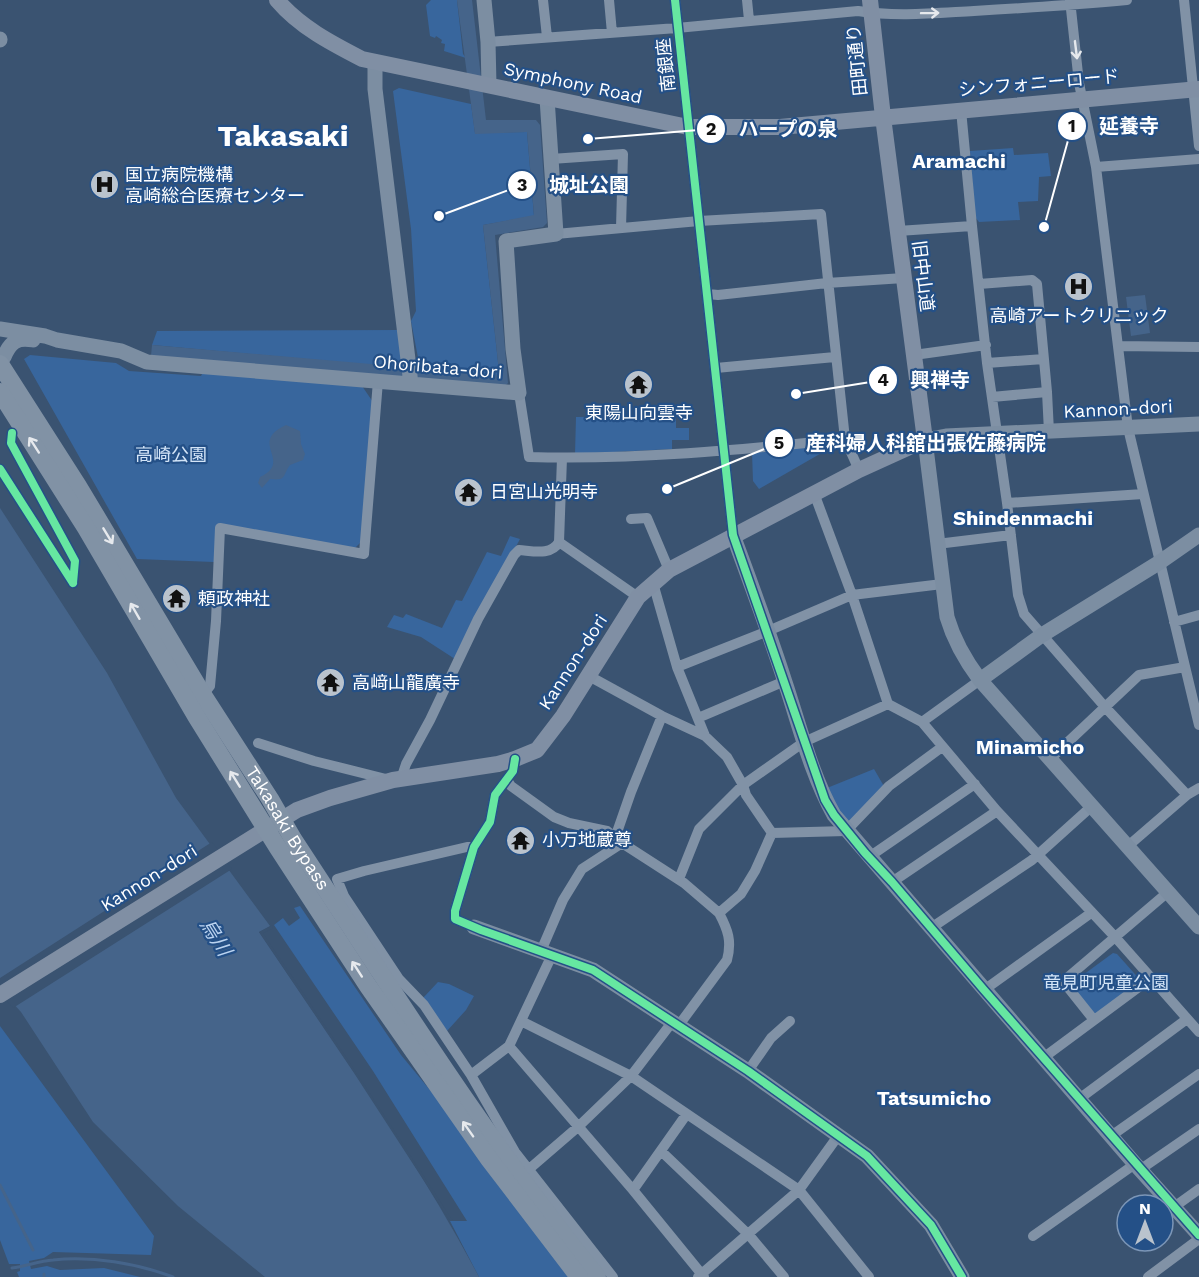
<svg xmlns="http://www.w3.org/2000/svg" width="1199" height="1277" font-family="'Work Sans','Noto Sans JP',sans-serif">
  <rect width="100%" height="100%" fill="#3a5371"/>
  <path fill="#38669d" d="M431 0H457L463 54 466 58 444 51 445 44 441 43 442 40 436 36 435 38 430 36 426 5Z
    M399 88 471 104 475 133 527 132 534 216 483 225 499 371 497 375 420 368 411 321 416 311 411 229 393 91Z
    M1013 148 1014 155 1048 153 1051 176 1039 177 1038 201 1018 202 1020 220 979 222 975 217 970 151Z
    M401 330 405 368 152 345 157 331Z
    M30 355 116 363 129 371 201 376 203 372 362 386 375 405 361 542 355 548 217 524 214 562 137 559 24 359Z
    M676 416V428H689V440H672V449L575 454 576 417Z
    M825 444V451L759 489 753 481 752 452Z
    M510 536 520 539 455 659 421 637 387 627 394 615 403 618 406 614 442 628 456 600 462 601 487 552 501 556Z
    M874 769 885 788 849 825 838 813 827 788Z
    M300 906 401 1055 444 1107 575 1277H479L450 1221H467L373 1071 274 925 283 918 289 926 300 918 294 908Z
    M1113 953 1117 954 1142 982 1095 1016 1072 989V983Z
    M438 982 449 984 474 996 466 1010 447 1031 423 998Z
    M0 1026 154 1236 151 1255 53 1252 44 1258 29 1261 31 1269 47 1266 60 1270 104 1268 140 1277H19L17 1272 20 1271V1264H9L0 1240Z"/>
  <path fill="#45648a" d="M457 0H472L486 120H536L540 125 547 223 543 227 495 235 508 383 504 387 151 356 152 345 497 375 499 371 483 225 534 215 527 132 475 134Z
    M1145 295 1150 333 1131 336 1126 297Z
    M286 425 300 431 301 444 305 454 303 460 290 465C282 476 287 481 270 479L262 488 258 483 260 477C294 461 247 443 286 425Z
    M0 508 107 673 176 798 270 926 259 932C335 1045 415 1156 479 1277H265L178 1206 93 1122 21 1012 0 989Z"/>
  <path fill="#3a5371" d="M212 842 232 869 13 1008 0 993V978Z
    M273 925 272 929 263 933 356 1072 453 1221H450L354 1073 259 932Z"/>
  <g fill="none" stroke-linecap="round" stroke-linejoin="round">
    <path stroke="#45648a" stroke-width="3" d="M0 1185 33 1250
      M12 1268C26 1266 40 1261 53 1260 93 1256 136 1263 173 1277
      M44 1274V1277"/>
    <path stroke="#8192a6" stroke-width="10" d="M543 0 547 37
      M609 0 612 33
      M675 0 733 535
      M747 0 749 20
      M1070 0 1079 83 1096 167 1128 428 1199 725
      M1184 0 1199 146
      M488 42 677 28 858 11C896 17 936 13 974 11 1025 8 1076 5 1127 0
      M961 110 972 226 987 363 1007 503 1018 595 1024 614 1105 707 1187 795
      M551 159 623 154 621 228
      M1096 167 1199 159
      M898 231 972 226
      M556 234 699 221 821 214 845 439 859 470
      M979 284 1032 280 1037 284 1047 392 992 397
      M708 294 718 295 827 283 904 278
      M1118 346 1199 347
      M914 355 986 345
      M987 363 1044 359
      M716 368 835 357
      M1047 392 1049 432
      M519 393 529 457C635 460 740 450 845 439
      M814 493 852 595 888 704 922 722 997 811 1116 938 1199 1032
      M1007 503 1143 494
      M631 519 647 518 669 570
      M559 542 638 597
      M937 544 1011 535
      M653 583 677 667 705 736 727 757 743 785 746 795 772 833
      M1174 622 1199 615
      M677 667 768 631 852 595 942 584
      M589 676 662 716 705 736
      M203 695 210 686 216 621 220 528 364 554 378 381
      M698 718 785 681
      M922 722 980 680
      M258 743 314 761 390 780
      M1050 759 1139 675 1185 667
      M401 779 406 764 430 720 478 619 514 555 519 550C533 551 551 556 559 542L562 458
      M507 780 511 786 554 817 569 823 607 831 622 843 684 883 719 913
      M615 838 631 792 662 716
      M1128 846 1187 795 1199 788
      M474 847H467L364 871 337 879 344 896 399 979 424 1005 471 1075 515 1152 613 1277
      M869 857 975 784
      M679 879 699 829 743 785 804 742 888 704
      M892 882 997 811
      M474 927 455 919V911L474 847 490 822 495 795 513 771 515 759
      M931 928 1032 860 1092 806
      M541 951 563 900 582 869 622 843
      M984 990 1091 913
      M1094 1020 1066 985 1067 978 1168 892
      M521 1021 631 1076 799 1190 869 1277
      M679 1025 727 960C732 941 728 930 719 913L741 894 755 871 772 833 846 831 889 786 942 747
      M509 1046 633 1190 704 1277
      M1043 1058 1151 978
      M748 1071 771 1038 790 1021
      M471 1075 509 1046 552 955
      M1079 1099 1187 1019
      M1111 1136 1199 1074
      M661 1151 749 1235 784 1277
      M1141 1169 1199 1129
      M528 1170 579 1126 631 1076 673 1021
      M633 1190 686 1115
      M1174 1207 1199 1189
      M1033 1236 1135 1164
      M698 1277 799 1190 838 1136
      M1148 1277 1199 1239"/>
    <path stroke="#7c8ea2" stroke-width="15" d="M484 0 488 42 489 85
      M0 39V40
      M375 62V89L411 384
      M0 329 45 336 57 340 121 351 147 362 519 393 513 349 506 241 556 234 547 98
      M4 357C10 342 17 337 33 340
      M1199 424 946 436 925 440 947 617C954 641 965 660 980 680L1199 927
      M733 535C751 584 769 632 785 682 800 727 811 774 834 815L1135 1164 1199 1235
      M980 680 1042 635 1160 562 1199 535
      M474 927 593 970 748 1071 867 1156 931 1225 962 1277"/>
    <path stroke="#808fa4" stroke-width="16" d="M277 0C300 27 331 43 362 59L688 127H780L1199 89
      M0 995 297 810 330 798 393 780 498 764 515 759 537 750 563 716 638 597 669 570 859 470 925 440 883 117 870 0"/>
    <g stroke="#8192a5" stroke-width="18">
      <path id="s1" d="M0 364 78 486 203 695 270 799 293 839C391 988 485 1139 597 1277"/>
      <path d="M0 392 86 528 196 716 278 848 368 986 489 1159 579 1277"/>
    </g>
    <defs>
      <path id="cycleway" d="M675 0 733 535 825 800 834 815 865 853 892 882 984 990 1199 1235
        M12 433 11 443 75 561 73 583
        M0 469 73 583
        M515 759 513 771 495 795 490 822 474 847 455 911V919L481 930 593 970 748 1071 867 1156 931 1225 962 1277"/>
    </defs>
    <use href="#cycleway" stroke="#245087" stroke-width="11"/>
    <use href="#cycleway" stroke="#66e7a1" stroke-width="8"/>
  </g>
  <defs><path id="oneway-shaft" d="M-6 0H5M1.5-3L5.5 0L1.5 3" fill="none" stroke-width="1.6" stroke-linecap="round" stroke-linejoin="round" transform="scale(1.5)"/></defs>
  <g stroke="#e6e9ed">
    <use href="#oneway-shaft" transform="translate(930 13) rotate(-1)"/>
    <use href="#oneway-shaft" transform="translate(1076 50) rotate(83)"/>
    <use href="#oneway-shaft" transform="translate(34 445) rotate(-123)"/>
    <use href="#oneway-shaft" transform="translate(108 536) rotate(59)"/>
    <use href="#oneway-shaft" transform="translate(135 611) rotate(-120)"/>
    <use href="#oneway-shaft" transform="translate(235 779) rotate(-122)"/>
    <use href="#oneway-shaft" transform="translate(357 969) rotate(-123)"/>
    <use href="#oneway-shaft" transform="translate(468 1129) rotate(-125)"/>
  </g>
  <defs>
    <symbol id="hospital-disc" viewBox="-11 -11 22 22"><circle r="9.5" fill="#bac3cd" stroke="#245087"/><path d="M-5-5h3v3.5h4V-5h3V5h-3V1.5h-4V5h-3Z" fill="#111"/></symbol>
    <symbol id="temple-disc" viewBox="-11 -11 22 22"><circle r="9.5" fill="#bac3cd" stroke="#245087"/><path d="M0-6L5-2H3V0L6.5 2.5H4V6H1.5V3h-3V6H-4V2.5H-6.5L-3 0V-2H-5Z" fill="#111"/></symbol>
  </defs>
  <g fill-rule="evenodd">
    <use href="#hospital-disc" x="88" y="168" width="33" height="33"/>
    <use href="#hospital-disc" x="1062" y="270" width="33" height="33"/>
    <use href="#temple-disc" x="622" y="368" width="33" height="33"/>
    <use href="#temple-disc" x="452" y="476" width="33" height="33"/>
    <use href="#temple-disc" x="160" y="582" width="33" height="33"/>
    <use href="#temple-disc" x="314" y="666" width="33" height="33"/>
    <use href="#temple-disc" x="504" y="824" width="33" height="33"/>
  </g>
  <g text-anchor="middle" stroke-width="4.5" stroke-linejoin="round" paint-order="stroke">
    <g font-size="18" fill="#fff" stroke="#245087">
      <text transform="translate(857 60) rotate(-96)" y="6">田町通り</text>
      <text transform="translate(666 65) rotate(-96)" y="6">南銀座</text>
      <text transform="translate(573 83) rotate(12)" y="6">Symphony Road</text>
      <text transform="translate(1039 83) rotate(-5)" y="6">シンフォニーロード</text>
      <text transform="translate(923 276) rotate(83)" y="6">旧中山道</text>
      <text transform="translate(438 367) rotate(5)" y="6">Ohoribata-dori</text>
      <text transform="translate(1118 409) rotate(-3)" y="6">Kannon-dori</text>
      <text transform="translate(573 662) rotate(-57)" y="6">Kannon-dori</text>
      <text dy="6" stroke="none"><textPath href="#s1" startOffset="546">Takasaki Bypass</textPath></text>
      <text transform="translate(149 878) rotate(-32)" y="6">Kannon-dori</text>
    </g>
    <g font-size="18" fill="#fff" stroke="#245087" text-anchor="start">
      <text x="125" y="181">国立病院機構<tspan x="125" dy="21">高崎総合医療センター</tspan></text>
      <text x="1079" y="322" text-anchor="middle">高崎アートクリニック</text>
      <text x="639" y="419" text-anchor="middle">東陽山向雲寺</text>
      <text x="490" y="498">日宮山光明寺</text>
      <text x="198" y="605">頼政神社</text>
      <text x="352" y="689">高﨑山龍廣寺</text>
      <text x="542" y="846">小万地蔵尊</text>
    </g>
    <g font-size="18" fill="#d3e4f7" stroke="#245087">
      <text x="171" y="461">高崎公園</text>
      <text x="1106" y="989">竜見町児童公園</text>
    </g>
    <g font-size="20" font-weight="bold" fill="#fff" stroke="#245087">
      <text x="959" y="168">Aramachi</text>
      <text x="1023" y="525">Shindenmachi</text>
      <text x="1030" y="754">Minamicho</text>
      <text x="934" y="1105">Tatsumicho</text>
    </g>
    <g font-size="20" font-style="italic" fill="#bbd3f0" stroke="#245087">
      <text transform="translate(216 937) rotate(58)" y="7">烏川</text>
    </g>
    <g font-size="30" font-weight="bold" fill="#fff" stroke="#245087">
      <text x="283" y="146">Takasaki</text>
    </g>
  </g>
  <path fill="none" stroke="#fff" stroke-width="2" d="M1044 227L1072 126M588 139L711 129M439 216L522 185M796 394L883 380M667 489L779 443"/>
  <g fill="#fff" stroke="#245087" stroke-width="2">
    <circle cx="1044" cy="227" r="6"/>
    <circle cx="588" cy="139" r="6"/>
    <circle cx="439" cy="216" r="6"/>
    <circle cx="796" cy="394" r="6"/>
    <circle cx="667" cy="489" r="6"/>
    <circle cx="1072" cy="126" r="15"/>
    <circle cx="711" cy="129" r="15"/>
    <circle cx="522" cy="185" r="15"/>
    <circle cx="883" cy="380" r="15"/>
    <circle cx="779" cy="443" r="15"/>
  </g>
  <g font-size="18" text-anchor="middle" font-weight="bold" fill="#111">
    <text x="1072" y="132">1</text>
    <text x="711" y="135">2</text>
    <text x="522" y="191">3</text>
    <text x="883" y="386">4</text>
    <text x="779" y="449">5</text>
  </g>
  <g font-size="20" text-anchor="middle" font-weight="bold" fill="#fff" stroke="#245087" stroke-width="4.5" stroke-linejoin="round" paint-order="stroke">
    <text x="1129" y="133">延養寺</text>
    <text x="788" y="136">ハープの泉</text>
    <text x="589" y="192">城址公園</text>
    <text x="940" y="387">興禅寺</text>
    <text x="926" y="450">産科婦人科舘出張佐藤病院</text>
  </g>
  <g transform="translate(1145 1223)"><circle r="28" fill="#245087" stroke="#7c96b7" stroke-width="1.5"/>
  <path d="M0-4.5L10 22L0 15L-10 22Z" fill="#bac3cd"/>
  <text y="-9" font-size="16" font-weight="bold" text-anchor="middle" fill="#ffffff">N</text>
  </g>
</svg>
